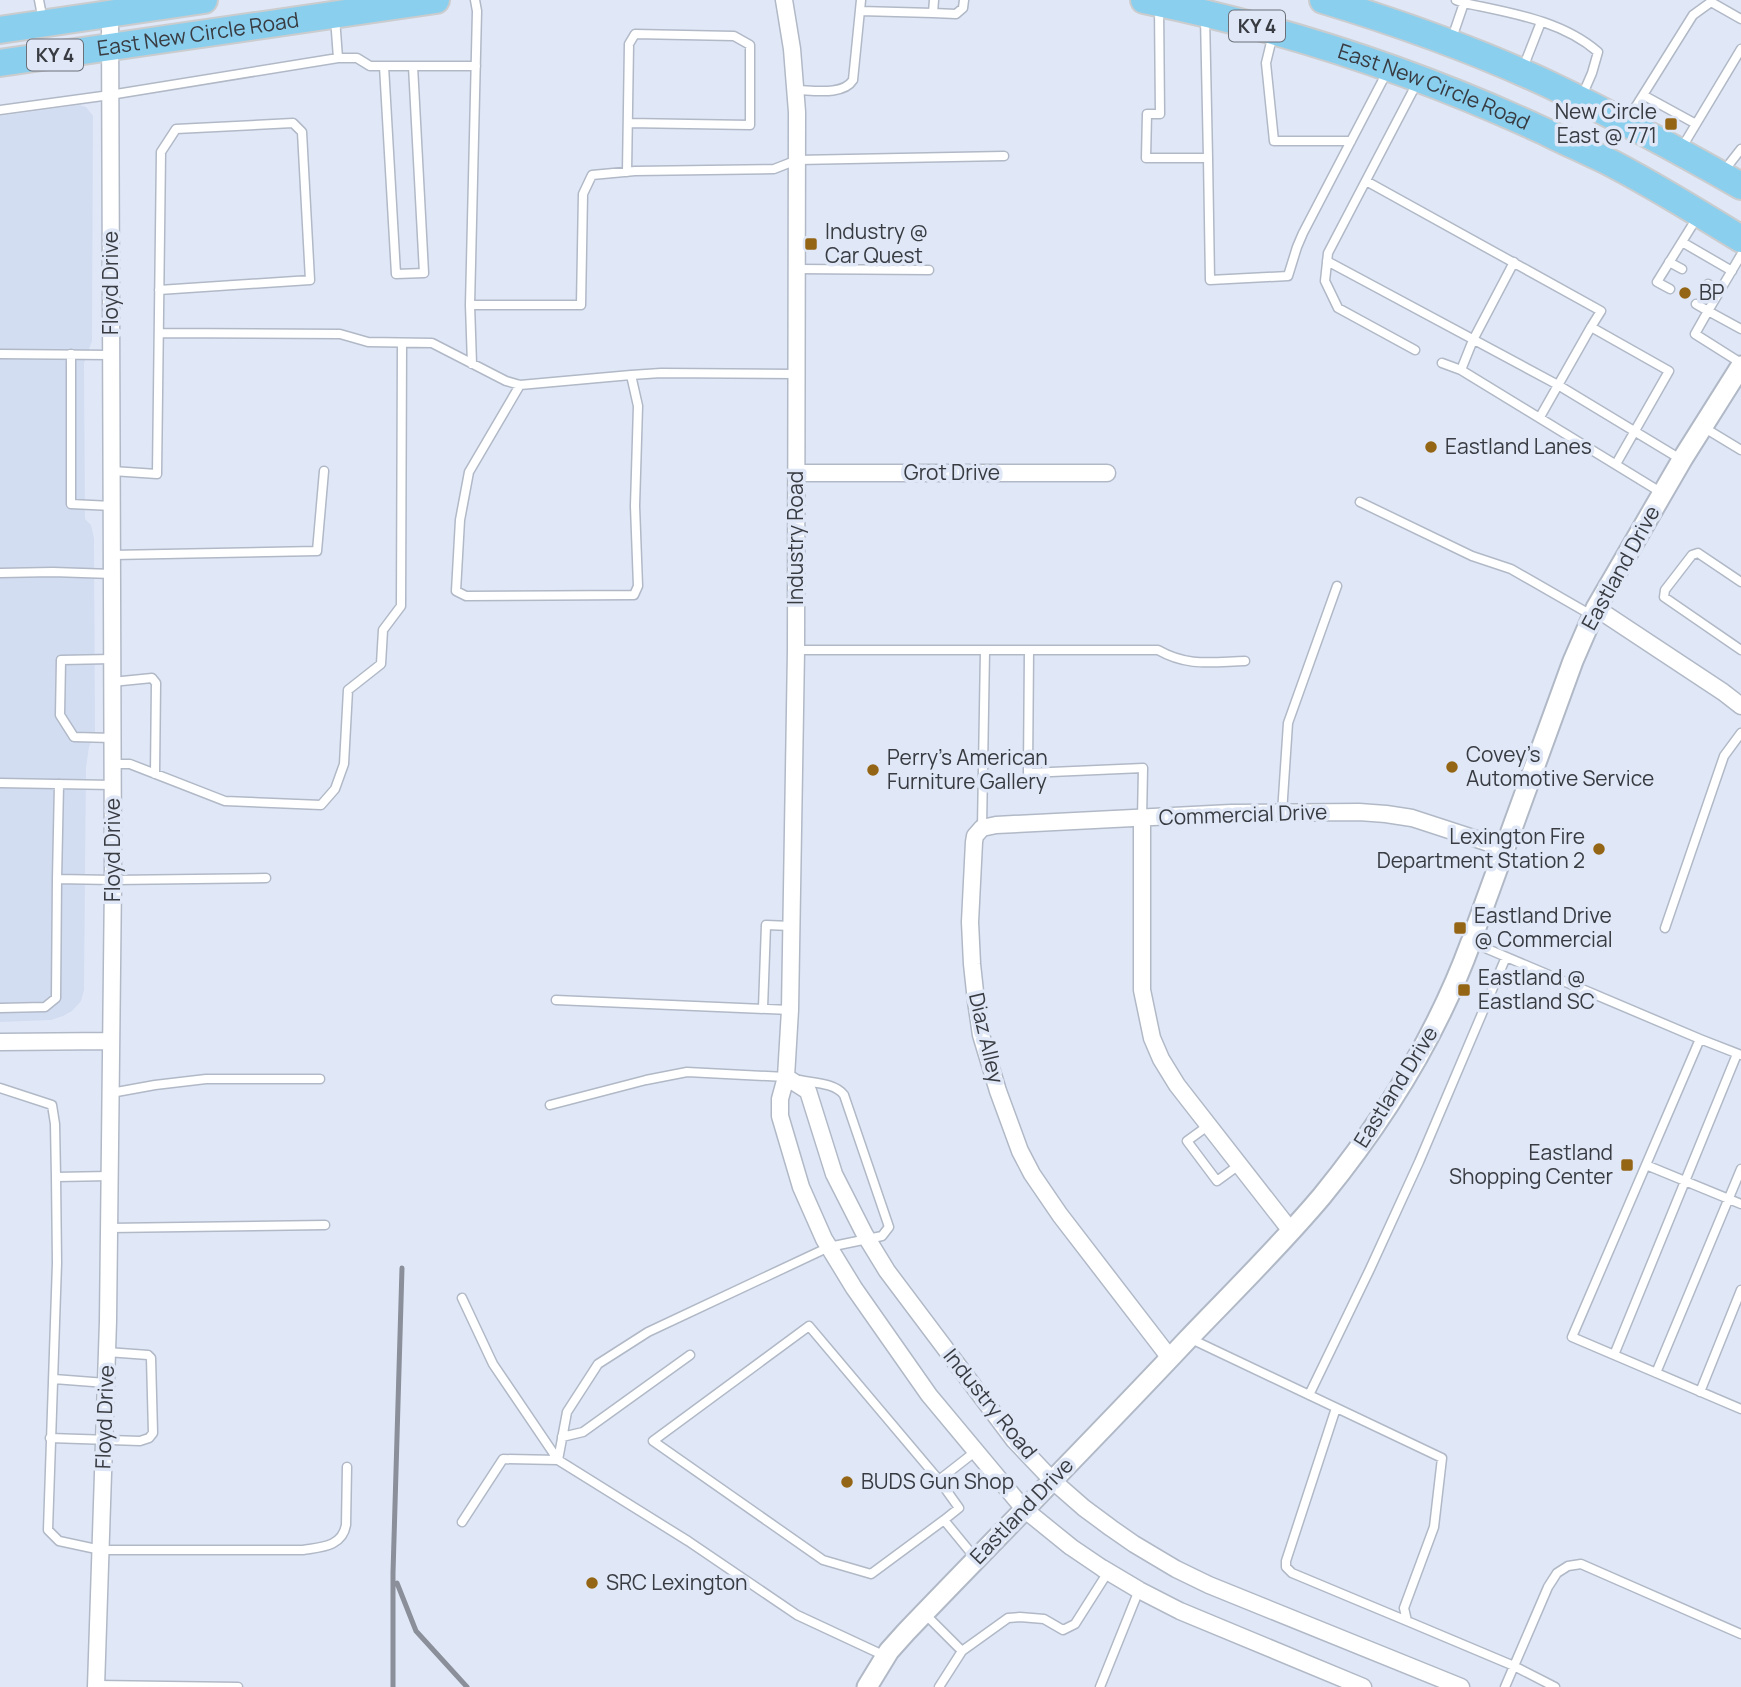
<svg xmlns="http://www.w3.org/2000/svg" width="1741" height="1687" font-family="Manrope,sans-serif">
  <rect width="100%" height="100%" fill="#e0e8f7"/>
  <path fill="#d2ddf2" d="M79 105 86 107 93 116 92 341 84 363 85 519 91 525 94 538 95 732 89 747 86 767 84 990 81 1001 72 1011 63 1016 51 1020 0 1022V116Z"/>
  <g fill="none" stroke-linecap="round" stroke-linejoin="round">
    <defs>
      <path id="service" d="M39 0 43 21
        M1456 0 1464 3C1510 13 1561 20 1598 52L1592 73 1582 96
        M1159 6 1160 114H1147L1146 158H1208L1210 280 1288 276 1297 247 1303 233 1387 72
        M860 11 933 13 934 0
        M933 13 956 14 963 8 964 0
        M1205 17 1208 158
        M1273 34 1266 63 1274 141H1351
        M1451 41 1465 0
        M338 58H357L370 66H476
        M384 66 396 274 424 273 413 66
        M1523 68 1541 22
        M795 90C812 90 843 96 853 80L861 0
        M1643 95 1696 124
        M0 110 110 95 338 58 335 18
        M1628 119 1693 15 1711 2 1741 19
        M1681 149 1741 49
        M627 172 629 44 635 34 734 36 750 45V125L628 123
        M1723 172 1741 149
        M1366 181 1601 311 1591 327 1669 371 1616 464
        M1682 242 1732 271
        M1327 261 1558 385 1682 460
        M1669 262 1682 269
        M796 269 929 270
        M1708 284 1720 291
        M1670 289 1657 282 1698 216
        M1696 304 1708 311 1741 255
        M470 305 477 11 475 0
        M1741 329 1708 311 1695 334 1741 363
        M159 333 340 334 368 342 432 343 506 381 520 385 631 375 638 406 635 506 638 586 634 595 466 596 456 591 460 520 469 472 520 385
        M1415 350 1338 308 1325 281 1328 253 1418 81
        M0 354 111 355
        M71 354V504L112 506
        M1442 363 1461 370 1662 493
        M472 364 470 305H581L583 194 592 175 635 171 774 169 797 160 1004 156
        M1461 370 1473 340 1514 262
        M631 375 661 373 796 374
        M1540 417 1591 327
        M1703 427 1741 450
        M112 471 157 474 161 152 176 129 293 123 302 132 310 280 159 290
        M1360 502 1472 556 1511 569 1593 616
        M112 555 317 551 324 471
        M0 573 53 572 112 574
        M1741 582 1698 553 1692 555 1665 590 1664 597 1741 650
        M796 650H985L982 828
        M985 650H1158C1188 667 1211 662 1245 661
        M1029 650 1028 773 1143 768 1142 819
        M112 659 61 660 60 715 74 737 113 738
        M112 682 152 678 156 683 155 774
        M113 764H130L225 801 321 805 335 789 344 764 348 690 381 664 383 630 401 606 402 343
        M0 783 113 785
        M59 784 57 879 113 880 266 878
        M1282 813 1288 723 1337 586
        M1665 928 1724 756 1741 733
        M1471 942 1700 1039 1572 1337 1741 1409
        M556 1000 790 1010
        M0 1008 45 1007 56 998 57 879
        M763 1008 766 925 791 926
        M1700 1039 1741 1055
        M0 1088 52 1105 55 1124 56 1177 110 1176
        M111 1093 155 1085 206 1079H320
        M550 1105 646 1080 687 1072 786 1077
        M1209 1125 1187 1141 1217 1181 1239 1165
        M1646 1165 1741 1204
        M56 1177 57 1263 48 1530 59 1541 101 1550H303C321 1547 342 1547 346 1525L347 1467
        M109 1228 325 1225
        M462 1298 493 1364 558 1460
        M1189 1338 1442 1458 1434 1527 1404 1608 1407 1621 1514 1666 1505 1687
        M1614 1355 1737 1054
        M1656 1373 1741 1169
        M54 1379 106 1383
        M1700 1392 1741 1290
        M1309 1395 1370 1269 1419 1162 1506 957
        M1336 1408 1286 1561V1567L1292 1573 1407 1621
        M562 1437 583 1432 690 1355
        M50 1438 140 1441 149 1438 153 1433 151 1358 148 1355 107 1352
        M976 1451 939 1480 959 1508 944 1520 976 1559
        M558 1460 567 1412 598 1364 648 1332 829 1247 882 1236 889 1227 844 1095C835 1083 814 1083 799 1080
        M939 1480 809 1326 653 1441 823 1560 871 1574 944 1520
        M462 1522 503 1459 558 1460 688 1541 797 1615 885 1656
        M925 1614 962 1651 939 1687
        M962 1651 1008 1618 1020 1617 1044 1619 1063 1630 1075 1624 1108 1572
        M97 1685 238 1687
        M1100 1687 1139 1590
        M1555 1687 1514 1666 1548 1587 1557 1573 1568 1566 1581 1564 1741 1634"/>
      <path id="minor" d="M784 0 792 49 797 112 796 650 790 1010 786 1077 780 1099V1116L801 1187 824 1239 854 1288 929 1395 1024 1509 1071 1547 1102 1568 1139 1590 1180 1611 1363 1687
        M796 473H1107
        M1596 608 1723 692 1741 706
        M1142 819V990L1152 1038 1161 1059 1177 1085 1291 1231
        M0 1042 111 1041
        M786 1077 808 1091 834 1174 865 1235 887 1271 1014 1440 1052 1480 1084 1508 1111 1528 1134 1544 1176 1569 1209 1585 1461 1687
        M1170 1358 1060 1215 1032 1174 1020 1151 998 1091 981 1035 976 1001 972 964 970 922 974 842 975 836 982 828 996 825 1231 813 1359 812 1386 814 1412 818 1504 848
        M96 1687 108 1321 113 880 110 14"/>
      <path id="tertiary" d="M1474 933 1573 661 1596 608 1683 458 1741 366
        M867 1687 889 1651 906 1632C1000 1534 1095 1438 1188 1339 1233 1292 1280 1246 1322 1196 1384 1120 1437 1035 1471 942"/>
      <g id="trunk">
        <path id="s1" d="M1144 0C1283 28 1417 72 1546 132 1568 143 1591 153 1613 164 1657 187 1699 213 1741 239"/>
        <path d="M1323 0C1399 23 1475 50 1548 84 1613 115 1678 150 1741 186"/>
        <path d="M0 30 204 0"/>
        <path id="s2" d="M0 63 436 0"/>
      </g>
    </defs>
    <use href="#service" stroke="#b1b9c7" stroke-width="11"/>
    <use href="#minor" stroke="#b1b9c7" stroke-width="19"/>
    <use href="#tertiary" stroke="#b1b9c7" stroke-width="23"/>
    <use href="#trunk" stroke="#cbccce" stroke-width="30"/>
    <use href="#service" stroke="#fff" stroke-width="8"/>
    <use href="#minor" stroke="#fff" stroke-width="16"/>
    <use href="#tertiary" stroke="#fff" stroke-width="19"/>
    <use href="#trunk" stroke="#8bcfee" stroke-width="26"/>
    <path stroke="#8a8f9a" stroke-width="5" d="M397 1583 416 1631 467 1687
      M393 1687V1573L402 1268"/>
  </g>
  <g fill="#946514" stroke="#e0e8f7" stroke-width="2.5">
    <rect x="1664" y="117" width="14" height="14" rx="3.5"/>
    <rect x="804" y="237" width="14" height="14" rx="3.5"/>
    <circle cx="1685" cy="293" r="7"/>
    <circle cx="1431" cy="447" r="7"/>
    <circle cx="1452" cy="767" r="7"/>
    <circle cx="873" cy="770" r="7"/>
    <circle cx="1599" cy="849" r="7"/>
    <rect x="1453" y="921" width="14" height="14" rx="3.5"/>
    <rect x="1457" y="983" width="14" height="14" rx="3.5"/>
    <rect x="1620" y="1158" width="14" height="14" rx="3.5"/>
    <circle cx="847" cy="1482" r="7"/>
    <circle cx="592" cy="1583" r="7"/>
  </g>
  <g text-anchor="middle" stroke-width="7" stroke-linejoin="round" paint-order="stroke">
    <g fill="#e0e8f7" stroke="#6a6f78" stroke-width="2">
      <rect x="1229" y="10.5" width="56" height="31" rx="5"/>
      <rect x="27" y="39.5" width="56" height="31" rx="5"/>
    </g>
    <g font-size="19" font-weight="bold" fill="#383b41">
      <text x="1257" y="33">KY 4</text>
      <text x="55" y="62">KY 4</text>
    </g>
    <g font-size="21" fill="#383b41" stroke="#e0e8f7">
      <text dy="7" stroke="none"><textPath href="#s2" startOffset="200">East New Circle Road</textPath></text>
      <text dy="7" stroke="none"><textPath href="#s1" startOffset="303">East New Circle Road</textPath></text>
      <text transform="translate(111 283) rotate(-90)" y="7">Floyd Drive</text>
      <text x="952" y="480">Grot Drive</text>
      <text transform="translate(796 538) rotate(-90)" y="7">Industry Road</text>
      <text transform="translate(1621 568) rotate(-61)" y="7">Eastland Drive</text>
      <text transform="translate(1243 815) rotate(-2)" y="7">Commercial Drive</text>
      <text transform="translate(113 850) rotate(-90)" y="7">Floyd Drive</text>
      <text transform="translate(986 1038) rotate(77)" y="7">Diaz Alley</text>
      <text transform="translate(1396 1087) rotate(-58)" y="7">Eastland Drive</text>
      <text transform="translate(990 1404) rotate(51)" y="7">Industry Road</text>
      <text transform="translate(105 1417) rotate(-88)" y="7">Floyd Drive</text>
      <text transform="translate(1022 1511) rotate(-46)" y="7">Eastland Drive</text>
    </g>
    <g font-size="21" fill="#383b41" stroke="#e0e8f7" text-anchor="start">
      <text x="1657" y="119" text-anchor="end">New Circle<tspan x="1657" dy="24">East @ 771</tspan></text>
      <text x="825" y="239">Industry @<tspan x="825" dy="24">Car Quest</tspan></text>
      <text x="1699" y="300">BP</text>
      <text x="1445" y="454">Eastland Lanes</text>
      <text x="1466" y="762">Covey’s<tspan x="1466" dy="24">Automotive Service</tspan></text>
      <text x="887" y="765">Perry's American<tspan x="887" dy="24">Furniture Gallery</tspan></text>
      <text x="1585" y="844" text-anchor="end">Lexington Fire<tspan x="1585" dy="24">Department Station 2</tspan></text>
      <text x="1474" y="923">Eastland Drive<tspan x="1474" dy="24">@ Commercial</tspan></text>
      <text x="1478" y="985">Eastland @<tspan x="1478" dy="24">Eastland SC</tspan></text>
      <text x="1613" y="1160" text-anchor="end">Eastland<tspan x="1613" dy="24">Shopping Center</tspan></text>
      <text x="861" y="1489">BUDS Gun Shop</text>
      <text x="606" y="1590">SRC Lexington</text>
    </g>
  </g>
</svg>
